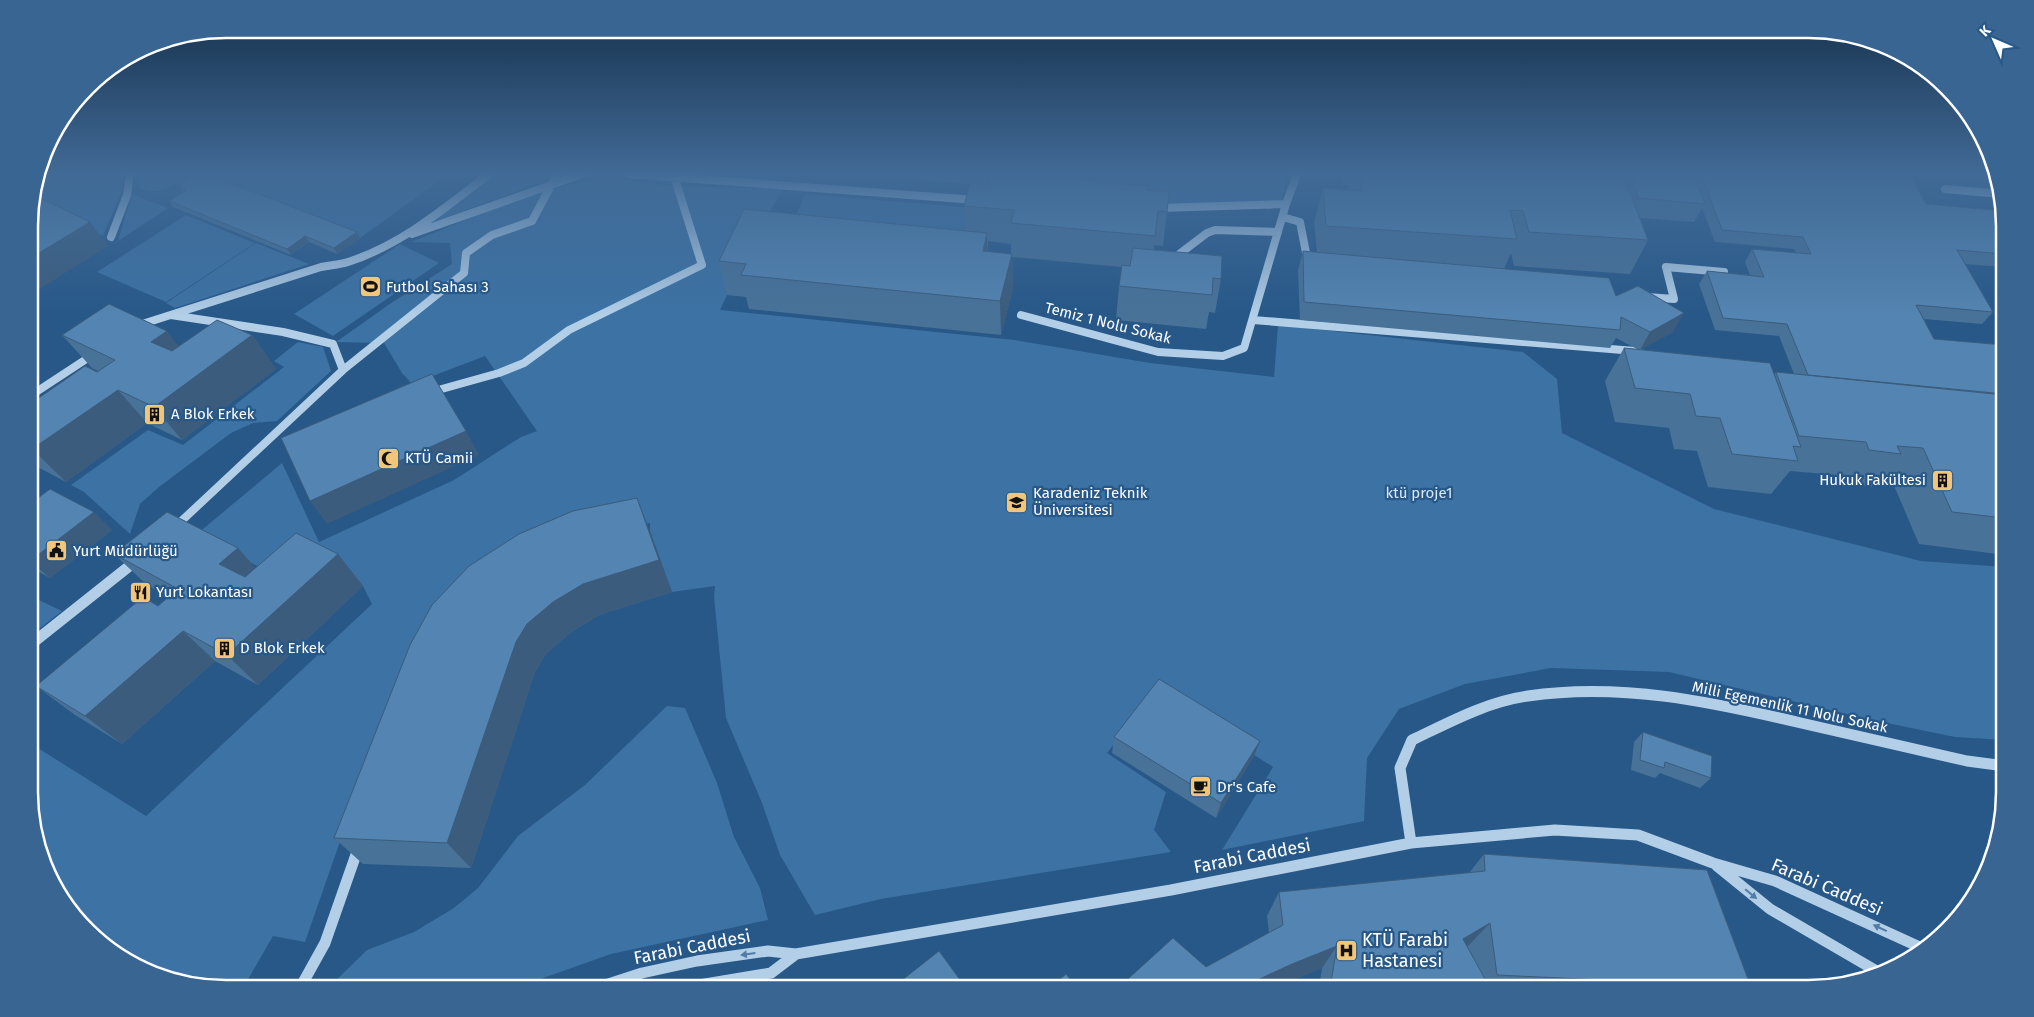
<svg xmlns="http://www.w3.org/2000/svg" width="2034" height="1017" font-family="'Fira Sans',sans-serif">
  <rect width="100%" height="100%" fill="#275888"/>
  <path fill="#3c72a4" d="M46 174H123L122 190 103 236 32 202 38 178Z
    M141 174H449L360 238 199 175 181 185 175 184C163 191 152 194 139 188Z
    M496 174H548L542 182 431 223Z
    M1098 174H1288L1280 205 1124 203 1094 183Z
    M608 178 672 186 783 189 752 243 720 310 1015 340 1150 363 1274 377 1278 325 1523 352 1557 379 1562 433 1714 509 1921 561 2005 567V740L1955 737 1877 721 1669 672 1551 668 1465 684 1399 709 1367 758 1364 821 1222 850 1273 767 1155 692 1107 753 1166 792 1154 830 1171 852 881 899 815 915 780 855 762 803 726 718 714 597 715 586 672 592 650 531V523L587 536 373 747 305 942 273 936 243 988H226L139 968 69 911 44 866 30 817V743L146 816 372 604 363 586 297 587 197 534 282 463 319 542 454 480 521 437 537 431 485 356 412 384 402 373 384 343 336 342 391 303 452 264 450 243 411 242C475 217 540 185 608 178Z
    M132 194 168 208 118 241Z
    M805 194 986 209 962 242 787 237Z
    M186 215 255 243 166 302 97 272Z
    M256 243 309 264 175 308 166 303Z
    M400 244 439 263 333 336 294 314Z
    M298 342 323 347 331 371 277 421 253 423 231 433 159 487 140 504 130 534 84 492 71 485 148 430 183 445 284 367 274 361Z
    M30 596 62 611 30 636Z
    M667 706 685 708 717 783 734 837 760 888 768 920 611 954 515 988H328L367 950 414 932 454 908 478 888 518 836 585 785Z"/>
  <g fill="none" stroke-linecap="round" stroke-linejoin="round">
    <path stroke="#b3cfe8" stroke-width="8" d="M629 174 977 200
      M39 176 43 174
      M1945 189 2001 194
      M1158 208 1286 204
      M1283 217 1300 222 1308 263
      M412 234 582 174
      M111 237 127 195 130 174
      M1178 255 1207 233 1215 230 1278 232
      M1647 297 1674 299 1666 267 1724 272
      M171 315 283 332 333 344 343 370 175 527
      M1021 315 1158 352 1223 356 1244 348 1286 204 1297 174
      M1253 320 1635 351
      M136 326 321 267C330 265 339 265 348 262 401 245 445 208 489 174
      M343 370 464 273 466 253 492 235 532 221 557 174
      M431 392 499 373 524 363 569 330 702 265 675 179
      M30 396 94 354"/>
    <path stroke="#b3cfe8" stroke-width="11" d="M30 645 137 560
      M1411 843 1400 768 1412 740C1450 722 1486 702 1528 696 1620 682 1712 702 1801 723 1856 736 1912 748 1967 761L2005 766
      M1717 866 1770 909 1880 973
      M300 988 325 943 359 846
      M596 988 642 973 697 961 768 951 796 954 1171 890 1411 843 1555 830 1638 835 1713 863 1775 881 1924 949
      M681 988 771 973 796 954"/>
  </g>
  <path fill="#487298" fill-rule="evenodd" d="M845 174H1086L1085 181 1146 190 1167 212 1163 246 1154 245V250L1221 279 1215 313 1209 312 1206 329 1116 320 1119 286 1122 267 1012 257 1013 288 1001 335 749 309 746 297 727 295 719 261 965 231 964 206 970 184ZM988 241 1011 244V254L988 251Z
    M1341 174H1626L1625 177 1626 180 1629 174H1653L1691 177 1693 174H1909L1926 204 2004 211V267L1965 264 1993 312 1982 324 1924 319 1934 339 2004 345 2005 555 1919 544 1892 481 1877 480 1871 487 1840 483 1838 475 1790 471 1771 494 1708 487 1697 451 1674 449 1669 428 1615 422 1605 381 1624 348 1637 349 1616 338 1610 348 1300 320 1298 270 1303 251 1317 252 1314 222 1323 188 1349 190 1348 185H1342ZM1702 208 1715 242 1794 249 1796 253 1752 249 1745 262 1750 275 1707 271 1699 284 1715 330 1779 336 1794 374 1776 372 1774 375 1641 349 1673 332 1616 296 1504 269 1511 253 1514 266 1630 274 1648 240 1640 218 1694 222Z
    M179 187 357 232 360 238 337 254 309 242 291 255 173 207 169 201 183 193Z
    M62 335 179 346 252 335 276 369 182 440 147 423 66 482 30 463V404L98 371 92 368Z
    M30 504 112 530 50 578 30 567Z
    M650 531 672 592 599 615 570 633 546 654 535 672 471 868 363 864 334 838Z
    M114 554 255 568 363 586 258 685 215 661 122 744 75 715 36 686 158 606 168 597 147 585Z
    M1643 732 1711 778 1700 788 1660 773 1655 778 1631 770 1634 742Z
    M1114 737 1254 756 1216 818 1112 753Z
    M1484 854 1751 987 1750 988H1319L1322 968 1273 988H1118L1206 967 1269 933 1267 916 1279 892 1469 873Z"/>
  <path fill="#3b5c7c" d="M1082 174H1086L1080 206Z
    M90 222 108 246 29 296V259Z
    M357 232 360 238 337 254 334 248Z
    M987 233 988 267 983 251Z
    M305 236 309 242 291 255 287 249Z
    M1012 254 1013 288 1001 335 1000 301Z
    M1684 313 1673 332 1640 350 1650 332Z
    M167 331 193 365 151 342Z
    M252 335 276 369 182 440 154 407Z
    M118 390 147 423 66 482 32 449Z
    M466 431 479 455 327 524 310 501Z
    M637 498 650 531 672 592 599 615 570 633 546 654 535 672 471 868 447 843 516 642 527 624Z
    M94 512 112 530 50 578 30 561Z
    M238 548 266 580 249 595 219 564Z
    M338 554 363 586 258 685 227 655Z
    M183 631 215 661 122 744 85 716Z
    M1260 741 1254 756 1216 818 1221 803Z
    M1490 923 1468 946 1443 961 1463 939Z
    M1337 946 1322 968 1273 988H1240L1292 964Z"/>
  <path fill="#5484b1" stroke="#3b5c7c" d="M200 174H207L357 232 334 248 305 236 287 249 169 201 187 190 179 187Z
    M991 174H1003L1146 186V190L1169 192 1167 212 1158 211 1155 236 1011 223 1014 210 964 206 970 183 988 185Z
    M1360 174H1623L1648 240 1529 232 1523 211 1510 210 1517 239 1326 226 1323 188 1362 191Z
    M1630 174H1653L1694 177 1705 204 1638 198Z
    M1701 174H1804L1815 175V174H1909L1926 204 2004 211V254L1957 250 1993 312 1916 305 1934 339 2004 345V394L1808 375 1787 324 1723 318 1707 271 1764 277 1752 249 1811 254 1803 237 1722 230Z
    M34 195 90 222 29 259V213Z
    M744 209 987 233 983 251 1012 254 1000 301 741 275 746 264 719 261Z
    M1133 248 1222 256 1221 279 1213 278 1212 295 1119 286 1122 265 1130 266Z
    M1303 251 1609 278 1616 296 1638 286 1684 313 1650 332 1621 317 1620 330 1304 302Z
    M109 304 167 331 151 342 172 351 217 320 252 335 154 407 118 390 32 449 30 448V404L85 366 97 372 115 360 62 335Z
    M1624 348 1770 363 1801 447 1793 446 1798 461 1732 454 1720 418 1696 416 1690 394 1635 388Z
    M1776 372 2004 395V518L1952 512 1923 448 1897 446 1901 454 1869 450 1866 442 1799 436Z
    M432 374 466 431 310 501 281 438Z
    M50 489 94 512 30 561V504Z
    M637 498 659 560 583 584 553 602 527 624 516 642 447 843 334 838 410 645 432 605 469 566 519 534 573 511Z
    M167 512 238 548 219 564 245 577 296 533 338 554 227 655 183 631 85 716 36 686 143 597 158 606 178 589 114 554Z
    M1159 679 1260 741 1221 803 1114 737Z
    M1643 732 1712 756 1711 778 1665 762 1664 768 1640 760Z
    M1484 854 1707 870 1751 987 1497 975 1490 923 1463 939 1490 988H1330L1337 946 1292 964 1240 988H1118L1173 938 1206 967 1283 925 1279 892 1485 871Z
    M939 951 966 988H892Z
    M1066 974 1077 988H1050Z"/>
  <defs><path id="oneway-solid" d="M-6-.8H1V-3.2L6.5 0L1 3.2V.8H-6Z" transform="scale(1.25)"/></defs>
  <g fill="#517ca5">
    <use href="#oneway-solid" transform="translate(1751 894) rotate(39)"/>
    <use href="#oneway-solid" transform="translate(1880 928) rotate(-155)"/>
    <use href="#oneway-solid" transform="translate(748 954) rotate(172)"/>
  </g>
  <linearGradient id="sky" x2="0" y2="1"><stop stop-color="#15304b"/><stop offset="0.55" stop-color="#416a96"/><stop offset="1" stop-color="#416a96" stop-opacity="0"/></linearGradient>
  <rect width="2034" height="316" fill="url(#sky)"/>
  <defs>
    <symbol id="stadium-square" viewBox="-11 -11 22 22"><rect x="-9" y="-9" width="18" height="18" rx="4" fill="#f1c679" stroke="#275888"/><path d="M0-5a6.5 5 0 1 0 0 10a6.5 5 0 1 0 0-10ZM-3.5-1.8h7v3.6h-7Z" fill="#111"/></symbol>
    <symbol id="building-square" viewBox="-11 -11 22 22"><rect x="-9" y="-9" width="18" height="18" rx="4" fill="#f1c679" stroke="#275888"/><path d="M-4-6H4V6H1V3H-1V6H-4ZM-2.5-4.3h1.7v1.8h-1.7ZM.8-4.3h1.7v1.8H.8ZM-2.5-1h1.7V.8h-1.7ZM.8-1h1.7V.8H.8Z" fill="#111"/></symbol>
    <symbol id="mosque-square" viewBox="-11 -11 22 22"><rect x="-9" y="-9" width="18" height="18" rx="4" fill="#f1c679" stroke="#275888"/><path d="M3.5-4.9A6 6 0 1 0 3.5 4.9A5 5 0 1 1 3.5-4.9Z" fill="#111"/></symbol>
    <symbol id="university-square" viewBox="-11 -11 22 22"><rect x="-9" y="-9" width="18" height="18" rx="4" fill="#f1c679" stroke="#275888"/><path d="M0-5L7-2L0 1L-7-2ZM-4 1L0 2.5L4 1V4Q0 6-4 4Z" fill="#111"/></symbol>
    <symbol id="civic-square" viewBox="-11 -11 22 22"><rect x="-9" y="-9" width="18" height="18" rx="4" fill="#f1c679" stroke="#275888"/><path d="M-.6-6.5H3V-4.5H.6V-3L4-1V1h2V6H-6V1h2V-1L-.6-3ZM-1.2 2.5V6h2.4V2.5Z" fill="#111"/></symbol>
    <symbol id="restaurant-square" viewBox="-11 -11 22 22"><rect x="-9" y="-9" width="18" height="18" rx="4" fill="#f1c679" stroke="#275888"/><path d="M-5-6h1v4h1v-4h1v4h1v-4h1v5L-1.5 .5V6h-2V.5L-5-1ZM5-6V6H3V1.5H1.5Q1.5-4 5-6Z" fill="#111"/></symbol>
    <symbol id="cafe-square" viewBox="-11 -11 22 22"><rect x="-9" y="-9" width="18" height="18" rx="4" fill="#f1c679" stroke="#275888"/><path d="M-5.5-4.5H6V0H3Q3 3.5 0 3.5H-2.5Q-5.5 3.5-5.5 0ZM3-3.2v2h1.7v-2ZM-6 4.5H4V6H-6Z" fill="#111"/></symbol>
    <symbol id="hospital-square" viewBox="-11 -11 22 22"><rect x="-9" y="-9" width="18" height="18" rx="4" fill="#f1c679" stroke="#275888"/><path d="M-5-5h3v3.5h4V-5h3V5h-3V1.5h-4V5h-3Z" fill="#111"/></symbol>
  </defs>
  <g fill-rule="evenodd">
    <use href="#stadium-square" x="358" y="274" width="25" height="25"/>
    <use href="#building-square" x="142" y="402" width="25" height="25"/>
    <use href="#mosque-square" x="376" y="446" width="25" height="25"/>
    <use href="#building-square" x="1930" y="468" width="25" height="25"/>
    <use href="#university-square" x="1004" y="490" width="25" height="25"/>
    <use href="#civic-square" x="44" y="538" width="25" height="25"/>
    <use href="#restaurant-square" x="128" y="580" width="25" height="25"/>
    <use href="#building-square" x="212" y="636" width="25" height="25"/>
    <use href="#cafe-square" x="1188" y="774" width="25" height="25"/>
    <use href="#hospital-square" x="1334" y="938" width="25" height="25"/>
  </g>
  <g text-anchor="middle" stroke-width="4.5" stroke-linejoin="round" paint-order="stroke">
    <g font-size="15" fill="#fff" stroke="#275888" text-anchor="start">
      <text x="386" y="292">Futbol Sahası 3</text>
      <text x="171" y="419">A Blok Erkek</text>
      <text x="405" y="463">KTÜ Camii</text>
      <text x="1926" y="485" text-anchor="end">Hukuk Fakültesi</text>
      <text x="1033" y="498">Karadeniz Teknik<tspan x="1033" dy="17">Üniversitesi</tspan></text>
      <text x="73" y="556">Yurt Müdürlüğü</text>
      <text x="156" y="597">Yurt Lokantası</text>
      <text x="240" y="653">D Blok Erkek</text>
      <text x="1217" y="792">Dr's Cafe</text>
    </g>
    <g font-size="15" fill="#fff" stroke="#275888">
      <text transform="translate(1108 323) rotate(14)" y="5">Temiz 1 Nolu Sokak</text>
      <text transform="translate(1790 707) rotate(12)" y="5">Milli Egemenlik 11 Nolu Sokak</text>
    </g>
    <g font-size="15" fill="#d7e8f7" stroke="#275888">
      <text x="1419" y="498">ktü proje1</text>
    </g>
    <g font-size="18" fill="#fff" stroke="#275888">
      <text transform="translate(1252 856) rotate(-11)" y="6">Farabi Caddesi</text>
      <text transform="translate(1827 887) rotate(23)" y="6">Farabi Caddesi</text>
      <text transform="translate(692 947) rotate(-11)" y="6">Farabi Caddesi</text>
    </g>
    <g font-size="18" fill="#fff" stroke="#275888" text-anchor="start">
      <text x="1362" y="946">KTÜ Farabi<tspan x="1362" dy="21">Hastanesi</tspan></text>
    </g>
  </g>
  <path d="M0 0H2034V1017H0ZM226 38H1808A188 188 0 0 1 1996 226V792A188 188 0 0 1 1808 980H226A188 188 0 0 1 38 792V226A188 188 0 0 1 226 38Z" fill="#386592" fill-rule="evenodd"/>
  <path fill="none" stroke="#fff" stroke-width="2.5" d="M226 38H1808A188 188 0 0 1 1996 226V792A188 188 0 0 1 1808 980H226A188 188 0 0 1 38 792V226A188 188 0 0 1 226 38Z"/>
  <g transform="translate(1994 40) rotate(315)" stroke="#275888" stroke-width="4" paint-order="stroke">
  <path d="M0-4L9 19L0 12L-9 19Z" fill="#ffffff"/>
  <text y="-8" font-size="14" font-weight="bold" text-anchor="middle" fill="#ffffff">K</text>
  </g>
</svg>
